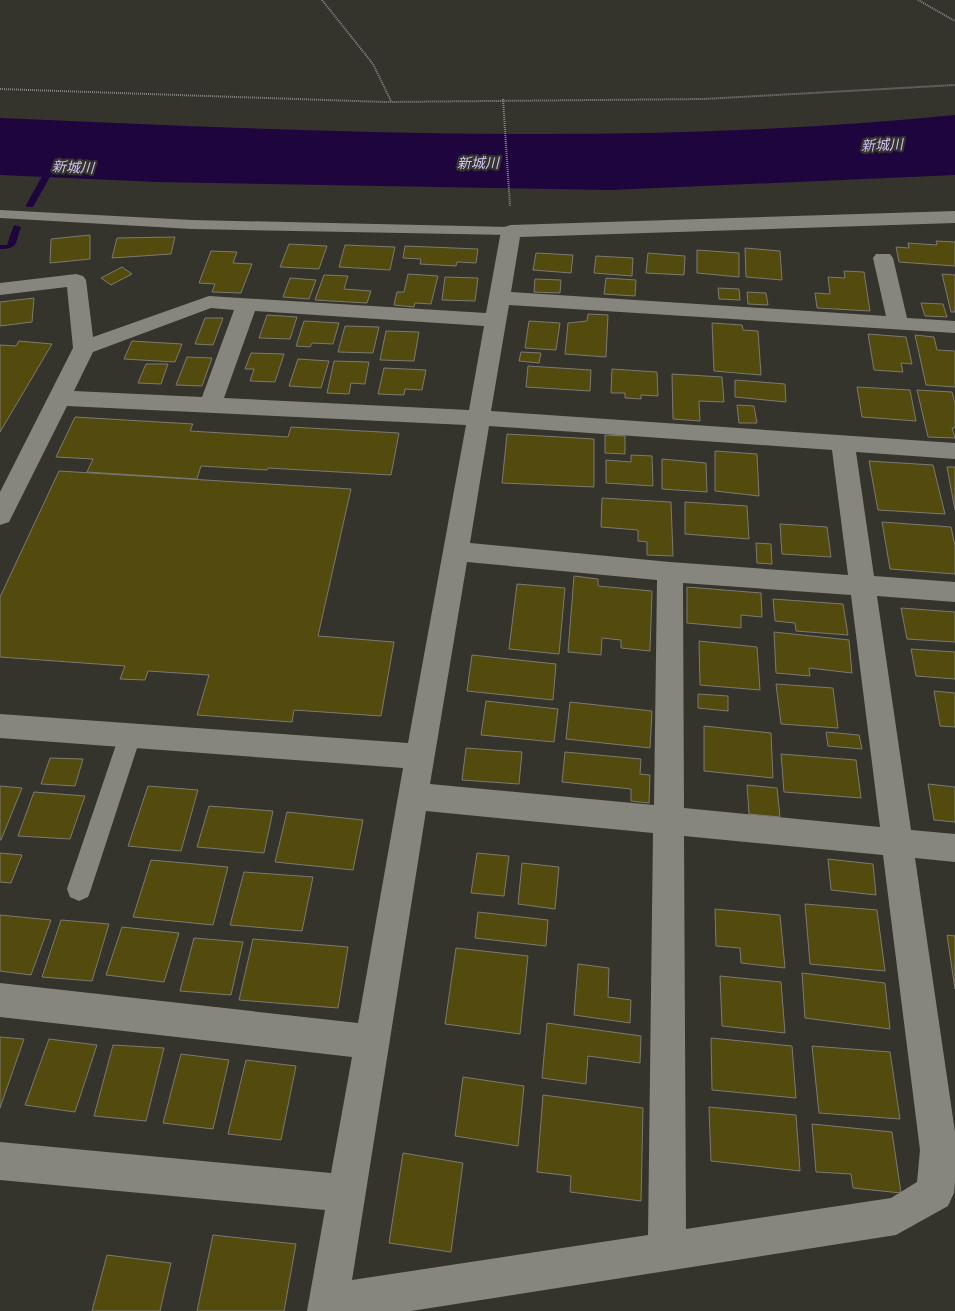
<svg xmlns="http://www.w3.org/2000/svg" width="955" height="1311" font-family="Merriweather,'Noto Sans JP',serif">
  <rect width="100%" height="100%" fill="#34332c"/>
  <path fill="#1e053d" d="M955 115V175L610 190 158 182 0 175V118C318 132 638 147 955 115Z"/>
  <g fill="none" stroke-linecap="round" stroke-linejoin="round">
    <path fill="#1e053d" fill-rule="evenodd" d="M49 164 56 166 33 207H27L26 205Z
      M14 225 21 227C15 243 19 249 0 249V245H7Z"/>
  </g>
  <path fill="#524b0d" stroke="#7b7a72" d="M90 235V259L50 263 51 239Z
    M175 237 171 254 112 258 117 238Z
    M936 241 955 242V266L899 262 896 247 909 248 908 243 937 245Z
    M289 244 327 246 319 269 280 267Z
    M345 245 395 247 390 270 339 267Z
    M405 246 478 249 476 263 457 262 456 266 420 264 421 259 403 258Z
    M745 248 780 251 782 280 746 277Z
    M697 250 739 253V277L697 273Z
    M211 251 237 252 233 263 252 264 241 293 212 292 215 284 199 283Z
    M536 253 573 255 571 273 533 270Z
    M648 253 685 256 684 275 646 273Z
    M596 256 633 258 632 276 594 273Z
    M122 267 132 274 111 285 101 278Z
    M844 271 864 272 870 311 817 308 815 293 830 294 828 277 845 278Z
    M408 274 438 276 431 304 415 303 414 307 394 305 397 292H404Z
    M942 274 955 275V312H951Z
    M324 275 348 276 344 289 371 291 367 303 315 300Z
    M445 277 478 278 475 301 442 300Z
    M290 278 316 280 309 299 283 297Z
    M606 278 636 280 635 296 604 294Z
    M535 279 561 280 560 293 534 292Z
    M718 288 739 289 740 300 719 299Z
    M747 292 766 293 768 305 748 304Z
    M34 298 32 322 0 326V302Z
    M921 303 943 304 947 317 925 316Z
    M588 314 608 315 606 357 565 354 568 323 587 321Z
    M267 315 297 317 290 339 259 338Z
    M205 318H223L213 345 195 344Z
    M304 321 339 323 333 344 312 343 310 347 296 346Z
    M529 321 560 323 556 350 525 348Z
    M712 323 742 325 743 330 758 331 761 375 714 371Z
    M345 326 379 327 373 353 338 352Z
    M386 331 419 332 414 361 380 360Z
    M868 334 906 337 912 364 901 363 903 372 874 370Z
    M915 335 934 337 937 350 955 351V387L926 385Z
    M19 341 52 344 0 432V345L16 346Z
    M132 341 182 344 175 362 124 359Z
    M521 352 541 353 539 363 519 361Z
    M251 353 284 354 275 382 250 381 254 369H245Z
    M187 357 212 358 202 386 176 385Z
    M298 359 329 361 321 388 289 386Z
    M334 361 369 362 365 384 351 383 349 394 327 393Z
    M146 364H168L161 384 138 383Z
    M528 366 591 370 590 391 526 387Z
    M384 368 426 370 422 390 405 389 404 395 378 394Z
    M612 369 657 372 658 396 641 395V399L625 398V393H611Z
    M672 374 722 377 724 402 699 401 700 421 673 419Z
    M735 380 785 384 786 402 735 397Z
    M857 387 910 390 916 421 862 417Z
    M917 390 952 392 955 403V428H952L955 438 928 437Z
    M737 405 754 406 757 423H739Z
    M75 417 193 424 190 431 288 437 291 427 399 433 391 475 268 468 267 470 201 466 197 479 87 472 93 459 56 457Z
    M507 434 594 439V487L502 483Z
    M605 435 625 436V454L605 453Z
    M715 451 757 454 759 496 715 491Z
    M631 455 652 456 653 486 606 483V460L631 462Z
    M662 459 706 463 707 492 662 489Z
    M869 461 933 465 945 514 878 510Z
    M947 467H955V510Z
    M59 471 351 489 318 636 394 642 381 716 294 710 292 722 197 715 209 675 148 671 145 680 120 679 125 666 0 657V597Z
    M602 498 671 502 673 556 647 555V542L638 541V530L601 527Z
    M685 502 747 506 749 539 685 534Z
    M882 522 951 527 955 546V574L890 569Z
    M780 524 827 527 831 557 782 554Z
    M756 543 771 544 772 564 757 563Z
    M574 576 598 579V586L652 591 650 651 621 648V640L602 638 601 655 568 652Z
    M517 584 565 588 559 654 509 649Z
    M687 587 761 593 762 617 741 615V628L687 623Z
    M773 599 843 604 848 635 796 631 795 623 775 621Z
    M901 608 955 612V642L907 639Z
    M774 632 849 640 852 673 809 668 810 676 776 673Z
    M699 641 757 647 760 690 700 685Z
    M911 649 955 652V679L916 676Z
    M472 655 556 664 553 700 467 691Z
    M776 684 833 688 838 728 781 724Z
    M934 691 955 693V727L940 726Z
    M698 694 728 696V711L698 708Z
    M486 701 558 709 554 742 481 735Z
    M570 702 652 711 650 748 566 739Z
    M704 726 771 733 773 778 704 771Z
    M826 732 859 735 862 749 828 746Z
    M466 748 522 752 519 784 462 780Z
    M565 752 641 759 640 774 650 775 649 803 631 801V789L562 782Z
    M781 754 856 760 861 798 784 792Z
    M50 758 83 759 75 786 41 784Z
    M928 784 955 787V822L934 820Z
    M747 785 777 788 780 817 749 814Z
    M0 786 22 788 1 840H0Z
    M148 786 198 790 181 851 128 846Z
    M34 792 85 796 70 839 18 836Z
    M209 806 273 811 264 853 197 847Z
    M287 812 363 820 353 870 275 862Z
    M0 853 22 855 11 883 0 882Z
    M477 853 509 856 504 896 471 893Z
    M828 859 873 864 876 895 831 890Z
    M151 860 228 867 213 925 133 917Z
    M522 863 559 867 555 909 518 904Z
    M244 872 313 877 302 931 230 925Z
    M805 904 877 910 885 971 810 964Z
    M715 909 780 915 785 968 741 963 740 948 716 946Z
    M478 912 548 920 546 946 475 938Z
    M0 915 51 920 31 975 0 971Z
    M61 920 109 924 92 981 42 977Z
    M122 927 179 933 164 982 106 975Z
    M947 935 955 936V989Z
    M194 938 243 942 231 995 180 991Z
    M253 939 348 947 338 1008 239 1000Z
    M456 948 528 956 520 1034 445 1024Z
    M578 964 609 968 608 997 631 1000 630 1023 574 1015Z
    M802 973 885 983 890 1029 805 1018Z
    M720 976 781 982 785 1033 722 1026Z
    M547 1023 641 1036 640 1063 588 1056 586 1084 542 1078Z
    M0 1037 24 1039 0 1108Z
    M711 1038 792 1046 796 1098 712 1090Z
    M49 1039 97 1045 75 1112 25 1105Z
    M113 1045 164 1048 146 1121 94 1116Z
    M812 1046 890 1052 900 1119 819 1113Z
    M181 1054 229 1060 213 1129 163 1123Z
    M246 1060 296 1066 281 1140 228 1134Z
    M463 1077 524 1086 518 1146 455 1136Z
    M543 1095 643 1108 641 1201 570 1192 571 1176 537 1172Z
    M709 1107 796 1115 800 1171 711 1161Z
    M812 1124 892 1132 901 1193 853 1188 851 1174 816 1172Z
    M403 1153 463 1163 451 1252 389 1243Z
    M213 1235 296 1244 284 1311H197Z
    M107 1255 171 1263 160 1311H92Z"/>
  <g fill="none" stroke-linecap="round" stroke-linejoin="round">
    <path stroke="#878681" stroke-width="2" stroke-dasharray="1 1" stroke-linecap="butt" d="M322 0 373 64 391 101
      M918 0 955 21
      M0 89 385 102 704 99 955 85
      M503 99 510 206"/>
    <path fill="#87867e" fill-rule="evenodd" d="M0 210 192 220 511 227 518 231 511 235 192 229 0 218Z
      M130 727 138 729 141 736 91 889 88 897 79 901 70 897 67 889 119 736 122 729Z"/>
    <path fill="#87867e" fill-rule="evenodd" d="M955 211V223L520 237 511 292 886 316 873 258 876 254H890L893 258 907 318 955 321V333L509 305 491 411 955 443V459L856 452 874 576 955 582V602L877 596 911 830 955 834V862L915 858 955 1132V1181L954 1193 948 1206 896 1235 411 1311H307L325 1210 0 1180V1142L331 1173 352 1057 0 1017V983L358 1023 403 768 0 738V714L408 743 466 425 67 406 9 522 0 525V492L73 348 67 287 0 295V283L76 274 83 276 86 280 93 337 209 296 486 313 501 231 504 227 511 225ZM211 308 234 310 202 397 74 391 93 352ZM255 311 484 326 469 410 224 398ZM489 426 832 450 848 575 670 562 470 543ZM467 562 657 580 654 805 430 784ZM683 583 851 595 880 827 684 808ZM426 811 653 833 648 1235 352 1280ZM684 836 883 855 920 1150 917 1182 891 1198 686 1229Z"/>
  </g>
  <g text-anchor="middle" stroke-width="4.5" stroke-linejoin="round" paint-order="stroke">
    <g font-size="14" font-style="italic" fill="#d2c3fa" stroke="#34332c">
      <text transform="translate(882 145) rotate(-3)" y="5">新城川</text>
      <text transform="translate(478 163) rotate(-1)" y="5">新城川</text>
      <text transform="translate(73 167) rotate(3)" y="5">新城川</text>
    </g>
  </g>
</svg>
